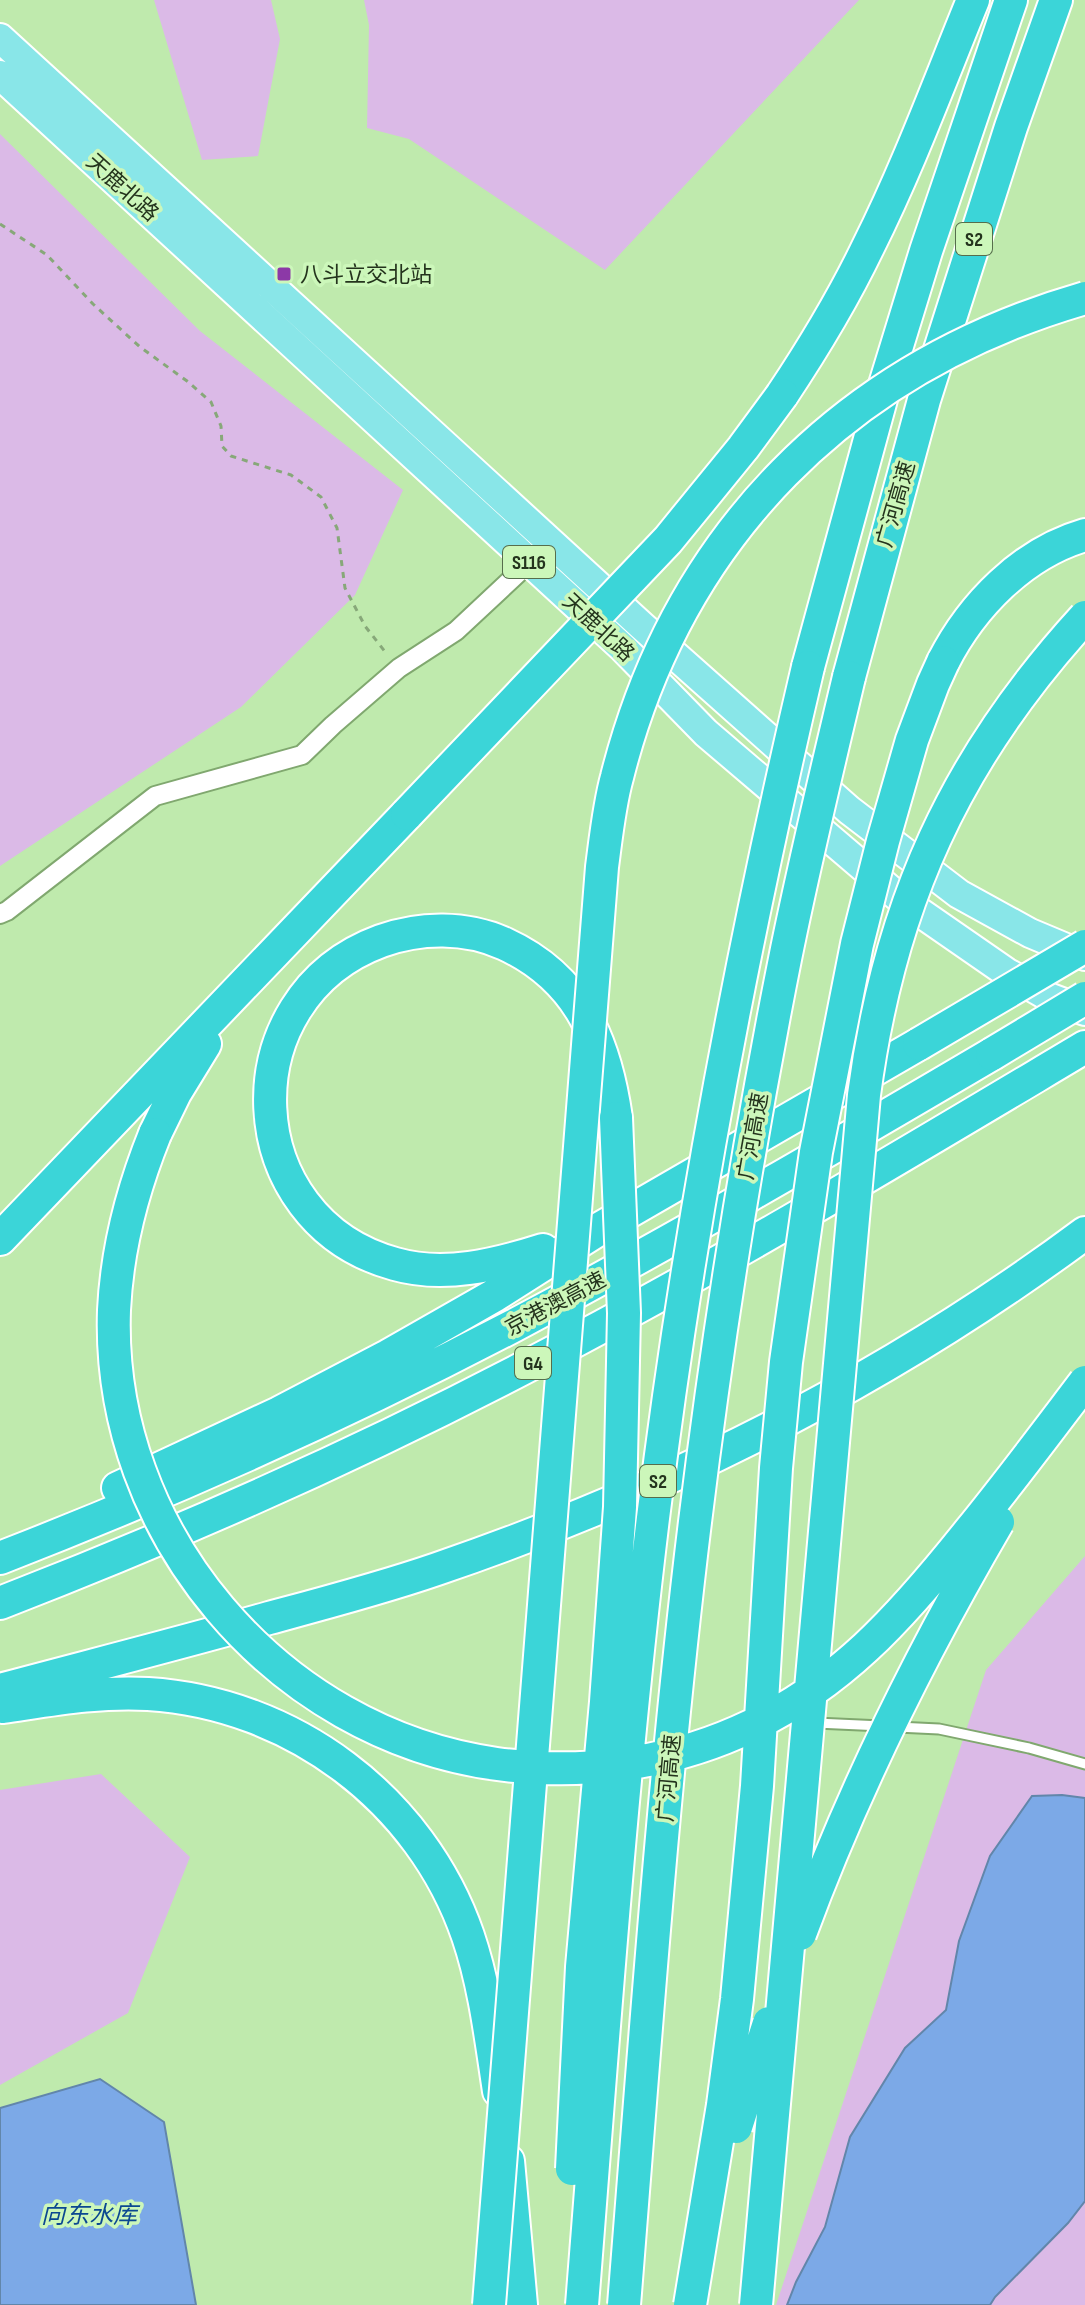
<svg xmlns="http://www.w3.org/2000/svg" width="1085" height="2305" font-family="'Sofia Sans Condensed','Noto Sans SC',sans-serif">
  <rect width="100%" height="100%" fill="#bfeaad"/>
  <path fill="#dbbae7" d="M154 0H271L280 39 258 156 202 160Z
    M364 0H859L605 270 409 139 367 128 369 25Z
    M0 134 200 331 403 490 355 595 241 707 0 866Z
    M1085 1556V1798L1062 1795 959 1941 946 2010 905 2048 850 2136 825 2227 796 2282 787 2305H776L986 1670Z
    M101 1774 190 1857 128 2013 0 2085V1790Z
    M1085 2201V2305H990L995 2297 1068 2223Z"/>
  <path fill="#7ca9e7" stroke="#6286aa" stroke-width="2" d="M1062 1795 1085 1798V2201L1068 2223 995 2297 990 2305H787L796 2282 825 2227 850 2137 905 2048 946 2010 959 1941 990 1856 1032 1796Z
    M100 2079 164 2122 196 2305H0V2108Z"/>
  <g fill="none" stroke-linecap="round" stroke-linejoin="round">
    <defs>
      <path id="lane" d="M816 1723 882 1726
        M897 1727 939 1729 1029 1748 1085 1764"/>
      <path id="street" d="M0 914 7 911 155 796 302 755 333 725 399 668 456 631 530 562"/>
      <path id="primary" d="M0 38 642 626 849 810 959 894 1030 933 1085 956
        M0 75 623 648 706 733 902 900 1006 972 1051 998 1085 1011"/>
      <path id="highway" d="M782 395C814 347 843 299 868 247 908 167 939 83 973 0
        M943 662C972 605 1023 553 1085 535
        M808 667 884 388 926 251 1011 0
        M849 677 924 400 1011 127 1056 0
        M155 1134 175 1093 205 1044
        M0 1239 407 814
        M543 1250C496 1265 444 1278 395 1264 236 1221 226 998 381 941 420 927 466 926 505 944 579 978 605 1041 616 1118
        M118 1488 279 1413 388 1356 495 1295 599 1229 919 1044
        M0 1558C175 1490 347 1413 513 1326 675 1240 834 1147 992 1054
        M0 1603C181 1533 359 1454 531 1364 720 1266 902 1156 1085 1047
        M0 1690C90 1666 180 1643 269 1618 325 1603 382 1588 437 1569 668 1490 889 1379 1085 1233
        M3 1707C51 1700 99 1691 148 1694 292 1703 421 1799 468 1936 485 1986 491 2039 499 2091
        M508 2161 521 2305"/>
    </defs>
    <use href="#lane" stroke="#80a86f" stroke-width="13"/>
    <use href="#street" stroke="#80a86f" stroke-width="22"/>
    <use href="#primary" stroke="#fff" stroke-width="32"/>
    <use href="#highway" stroke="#fff" stroke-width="36"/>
    <path stroke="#87a879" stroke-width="3" stroke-dasharray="6 6" stroke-linecap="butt" d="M0 224 47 255 93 304 140 347 187 381 211 402 221 426 222 446 231 456 291 475 321 497 337 528 345 588 365 626 386 653"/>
    <use href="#lane" stroke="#fff" stroke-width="9"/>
    <use href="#street" stroke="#fff" stroke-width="18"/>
    <use href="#primary" stroke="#89e6e8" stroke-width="28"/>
    <use href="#highway" stroke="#3bd5d8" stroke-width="32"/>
    <defs>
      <path id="highway-bridge" d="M407 814 668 540 743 448 782 395
        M919 1044 1085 946
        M992 1054 1085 998
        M155 1134C132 1191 117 1248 114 1310 106 1533 278 1734 497 1764 579 1775 663 1765 738 1732 838 1689 902 1616 969 1532 1009 1483 1047 1432 1085 1382
        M800 1934C853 1790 921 1654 998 1522
        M736 2127 769 2023
        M572 2169 582 1967 606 1702 620 1507 624 1313 616 1118
        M489 2305 602 867C606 837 609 806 617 777 678 535 846 367 1085 298
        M582 2305C603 2042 621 1779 653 1518 688 1231 742 948 808 667
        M624 2305C645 2044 663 1782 695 1522 718 1334 748 1145 785 959 804 864 827 770 849 677
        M690 2305 723 2105 737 1999 757 1786 776 1468 786 1362 816 1152 857 944 883 841 912 740 933 684 943 662
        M756 2305 864 1095C889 905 955 759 1085 617"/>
    </defs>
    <use href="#highway-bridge" stroke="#fff" stroke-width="36" stroke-linecap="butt"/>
    <use href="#highway-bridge" stroke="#3bd5d8" stroke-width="32"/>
  </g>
  <rect fill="#8c39a7" stroke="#ccf7ba" stroke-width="3" x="276" y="266" width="16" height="16" rx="4"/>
  <g text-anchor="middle" stroke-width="7" stroke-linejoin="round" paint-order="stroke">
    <g fill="#ccf7ba" stroke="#566e4c" stroke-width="2">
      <rect x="956" y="223" width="36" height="32" rx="6"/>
      <rect x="503" y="546" width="52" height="32" rx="6"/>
      <rect x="515" y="1347" width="36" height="32" rx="6"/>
      <rect x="640" y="1465" width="36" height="32" rx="6"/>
    </g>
    <g font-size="20" font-weight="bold" fill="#24341d">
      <text x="974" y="246">S2</text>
      <text x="529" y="569">S116</text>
      <text x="533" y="1370">G4</text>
      <text x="658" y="1488">S2</text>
    </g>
    <g font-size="22" fill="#24341d" stroke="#ccf7ba">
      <text transform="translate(123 187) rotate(42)" y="8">天鹿北路</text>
      <text transform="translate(895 504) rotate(-74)" y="8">广河高速</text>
      <text transform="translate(599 627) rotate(43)" y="8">天鹿北路</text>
      <text transform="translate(752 1136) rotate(-80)" y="8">广河高速</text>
      <text transform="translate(555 1303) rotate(-28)" y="8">京港澳高速</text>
      <text transform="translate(668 1778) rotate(-85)" y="8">广河高速</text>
    </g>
    <g font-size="22" fill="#24341d" stroke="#ccf7ba" text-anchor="start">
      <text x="300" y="282">八斗立交北站</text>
    </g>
    <g font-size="24" font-style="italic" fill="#0b4891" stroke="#ccf7ba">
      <text x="89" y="2223">向东水库</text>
    </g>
  </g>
</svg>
